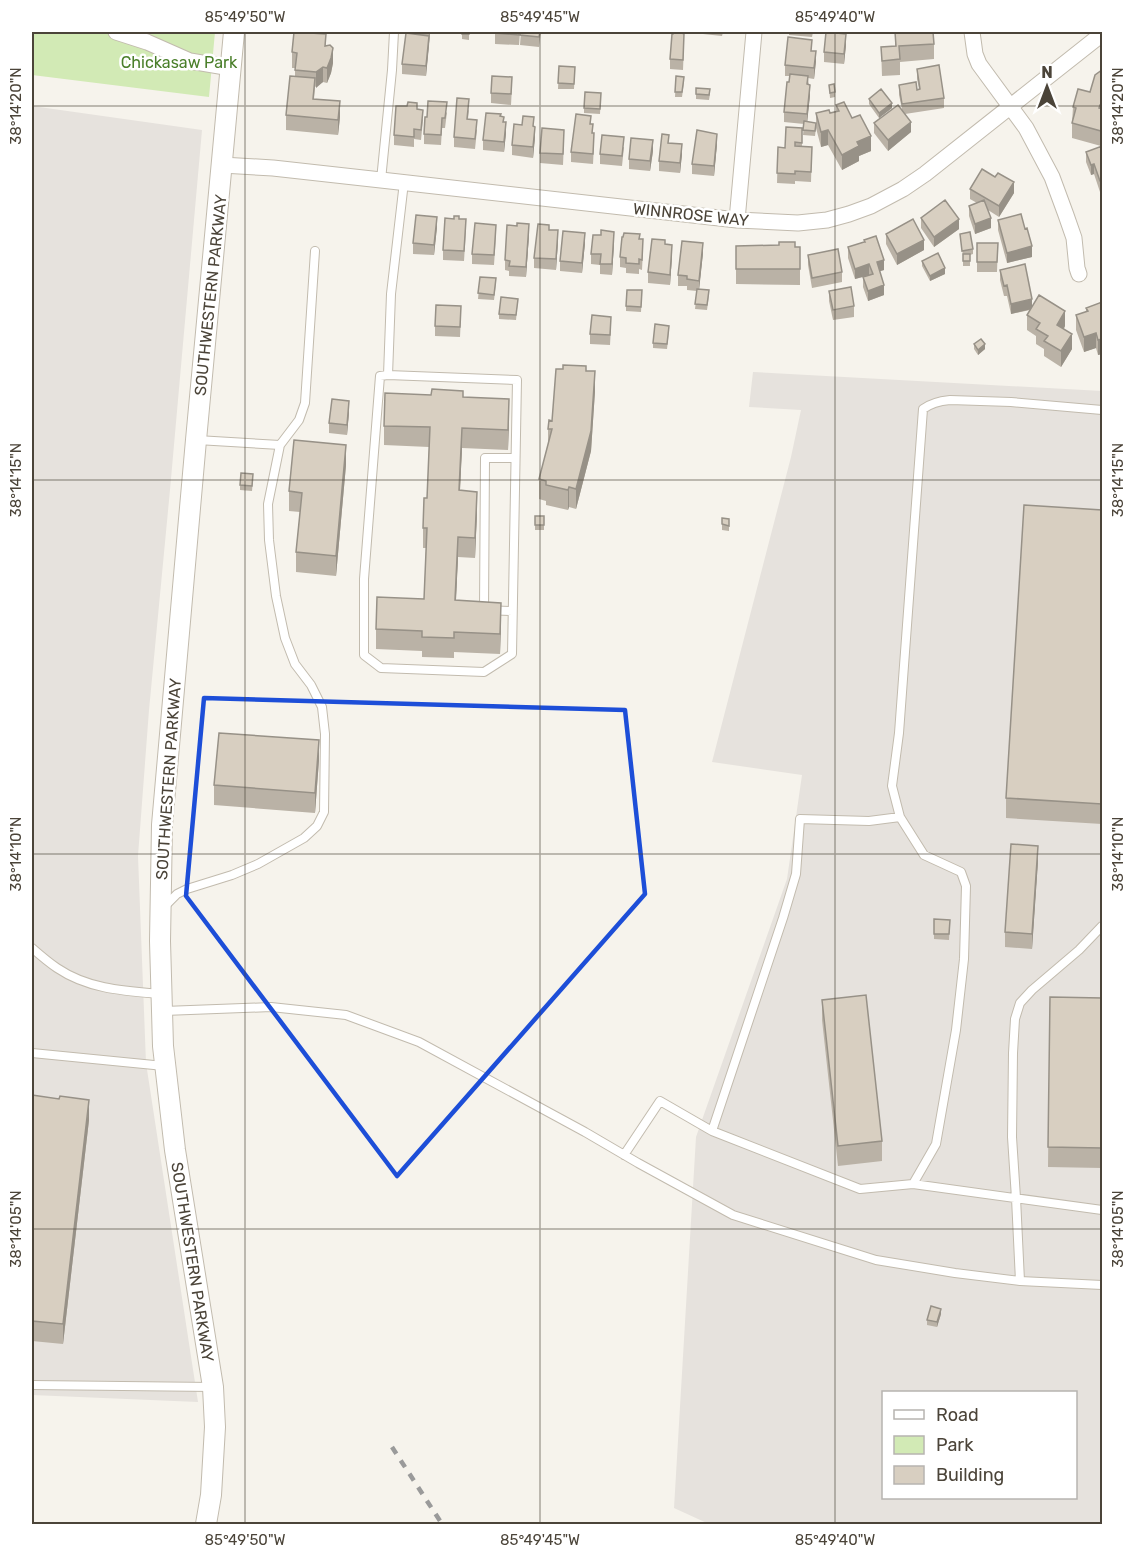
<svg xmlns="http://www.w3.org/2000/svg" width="1134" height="1556" font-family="Rubik,sans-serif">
  <rect width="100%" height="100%" fill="#f6f3ec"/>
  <path fill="#e6e2dd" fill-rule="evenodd" d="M32 106 202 130 170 490 149 710 138 856 146 1063 198 1402 32 1395Z
    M753 372 1102 391V1524H709L674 1508 696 1137 787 879 802 775 712 762 791 457 801 410 749 407ZM884 1392H1076V1498H884Z"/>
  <path fill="#d2eab5" d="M32 32H215L209 97 32 75Z"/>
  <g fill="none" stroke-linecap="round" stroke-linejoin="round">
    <defs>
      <path id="service" d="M381 180 392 70 394 32
        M388 375 517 380 512 654 484 672 381 668 364 655V579L380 376Z
        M388 375 391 294 404 182
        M197 440 280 445
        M512 611 484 610 485 458H515
        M164 907 177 894 187 889 232 875 258 864 304 838 317 826 324 812 325 734 322 707 311 685 295 664 285 638 276 596 269 540 268 504 280 445 299 420 305 403 315 251
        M32 948C40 955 48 962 57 968 88 989 124 991 160 994
        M164 1011 271 1007 346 1015 419 1042 585 1132 638 1163 733 1215 876 1260 955 1273 1020 1281 1102 1285
        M32 1053 164 1066
        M712 1131 860 1189 913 1184 936 1144 956 1030 964 959 966 886 961 872 924 855 900 817 892 786 899 733 923 409C931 403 940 401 950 400L1011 402 1102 410
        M624 1155 660 1101 712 1131 783 918 796 874 800 819 869 821 900 817
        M913 1184 1102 1210
        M1020 1281 1016 1198 1012 1137 1013 1053 1015 1019 1020 1003 1032 990 1079 950 1102 926
        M32 1385 213 1387"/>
      <path id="minor" d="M116 32 147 42 190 61 231 68
        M972 32 975 54 979 64 1026 128 1052 177 1066 215 1074 238 1077 268 1079 274
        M222 165 273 168 381 180 737 220 798 223 827 220 849 214 871 206 903 189 925 174 1102 34
        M737 220 754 32"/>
      <path id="tertiary" d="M206 1524 211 1495 215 1427 213 1387 175 1150 163 1046 160 941 162 825 196 440 234 32"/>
    </defs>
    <use href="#service" stroke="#c2bbae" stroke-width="10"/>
    <use href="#minor" stroke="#c2bbae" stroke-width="17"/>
    <use href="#tertiary" stroke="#c2bbae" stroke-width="22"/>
    <use href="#service" stroke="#fff" stroke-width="8"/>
    <use href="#minor" stroke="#fff" stroke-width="15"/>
    <use href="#tertiary" stroke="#fff" stroke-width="20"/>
    <path stroke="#9a9a9a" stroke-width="4.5" stroke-dasharray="8 8" stroke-linecap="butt" d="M392 1447 442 1524"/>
  </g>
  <path fill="#bab2a6" d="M294 32H316V33L326 45 333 63 331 73 327 83 323 82 315 87 314 99 340 117 338 135 286 130V115L295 76V68H292V52Z
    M365 32H385V34Z
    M407 32H430L426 76 402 74V64Z
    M462 32H469V40L462 39Z
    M495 32H520L519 45 495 44Z
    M521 32H541L539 47 520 45Z
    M703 32H723L722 36 703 34Z
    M789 32H813L812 37 789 35Z
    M895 32 934 44V59L900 62V75L882 76 881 47 895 46Z
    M684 44 683 70 670 69V59Z
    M846 45 844 64 824 62V52Z
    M812 51 816 61 814 79 808 78 810 95 807 122 816 128 815 136 803 135 804 124 784 122V112L790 76H785V65Z
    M559 66 575 67 574 89H558Z
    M917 69 944 98V108L905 114 911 132 888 151 874 133V123L902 109 899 95V85L919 89 917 79Z
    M1102 70V142L1101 146 1072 138V123L1073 107 1090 92Z
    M676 76 684 82 682 97H675Z
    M829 85 835 92V97L830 98Z
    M512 87 511 105 491 103V93Z
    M601 93 600 114 584 113V108Z
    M696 94H710L709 100 696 99Z
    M869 99 892 108 879 118 869 104Z
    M836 105 852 118 871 151 859 156V161L842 170 828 145 821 147 816 128V113H830L836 111Z
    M407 106 417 109 423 120 421 140 414 139V147L394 145V135Z
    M469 109 468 119 477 130 475 149 454 147V137Z
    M447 112 445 128H442L441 145 424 144V134Z
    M501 116 504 122 506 133 504 152 483 150V140Z
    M591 124 594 144 593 164 571 162V152Z
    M522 125 534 127 535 137 533 158 512 155V145Z
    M802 128V147H812L811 182 795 181V184L777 183 778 147 785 148Z
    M564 140 563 165 540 163V153Z
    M669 143 682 154 680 173 659 171V161Z
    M717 144 714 176 692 174V164Z
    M1102 146V196V191L1100 192 1094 174 1091 175 1086 162V152Z
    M624 147 622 166 600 164V154Z
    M653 151 650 171 629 169V159Z
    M970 189 1014 193 999 217 988 210 991 228 975 234 969 216V206L977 203 970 199Z
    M921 218 959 229 934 247 921 228Z
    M459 219 466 230 464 261 443 260V250Z
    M998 220 1032 257 1007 263 998 230Z
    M437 227 434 255 413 254V243Z
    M549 230 558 241 556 270 534 268V258Z
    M529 234 526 277 509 276V271L505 270V260Z
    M886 234 924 250 897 265 886 244Z
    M960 234 973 249V254L970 255V266H963V256Z
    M496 235 494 265 472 264V254Z
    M601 235 614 242 612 275 600 274V265L591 264V254Z
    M864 240 884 270 880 271 884 295 868 301 863 287V277L855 279 848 258V247L864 242Z
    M585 243 582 273 560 271V261Z
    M977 243H998L997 272H977Z
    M665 244 672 255 670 285 648 283V272Z
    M736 246 800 247V285L736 284Z
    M643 250 642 270 639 269V274L626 273V268L620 267V257Z
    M703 253 699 289 709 295 707 310 695 309 697 291 687 290V286H678V275Z
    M808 255 842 272V282L812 288 808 265Z
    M922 261 945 274 930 281 922 266Z
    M1000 270 1032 306 1065 326 1064 329 1072 349 1061 367 1044 356V349L1036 344V336L1027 330V315L1030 310 1011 314 1007 296H1004L1000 280Z
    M480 277 496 283 494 300 478 299Z
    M642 290 641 312 626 311V306Z
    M829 291 854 306V317L833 320 829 301Z
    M518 299 516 320 499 319V314Z
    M1102 302V354L1098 355 1096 348 1084 352 1076 330V315L1086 312V308Z
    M461 316 460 337 435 336V326Z
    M611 327 610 345 590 344V334Z
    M669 331 667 349 653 348V343Z
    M974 344 985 349 978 355 974 349Z
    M586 371 595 391 591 451 576 509 569 507 568 510 546 505V501L539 499V479L548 445V429Z
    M463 397 509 419 508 450 462 448 460 490 477 512 475 558 458 557 456 600 501 623 500 654 454 652V658L422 657V651L376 649V629L424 599 426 548H423V528L427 498 429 447 384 445V426Z
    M349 412 347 435 329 433V423Z
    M346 465 336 576 296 572V552L300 512 289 511V491Z
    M253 479 252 491 240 490V485Z
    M1102 510V824L1006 818V798Z
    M535 516H544V530H535Z
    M722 518 729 519V531L722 530Z
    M319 760 315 813 214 805V785Z
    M1038 861 1032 949 1005 947V932Z
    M934 919 950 920 949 940 934 939Z
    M1050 997 1102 998V1168L1048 1167Z
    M822 1000 882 1141V1161L838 1166 822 1020Z
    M32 1095 89 1120 63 1344 32 1341Z
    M941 1314 937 1327 927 1325V1320Z"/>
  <path fill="#979187" d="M429 32H430L429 46 426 76V66Z
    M846 34V45L844 64V54Z
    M333 48V63L331 73 327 83V68Z
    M816 51V61L814 79V68Z
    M323 67V82L316 88V72Z
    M810 85V95L807 124V114Z
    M340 101V117L338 135V120Z
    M892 103V108L879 118V113Z
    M506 122V133L504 152V142Z
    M911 122V132L888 151V140Z
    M535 127V137L533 158V147Z
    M1102 127V142L1101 146V131Z
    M828 130V145L821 147V132Z
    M717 134V144L714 176V166Z
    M871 136V151L859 156V161L842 170V155L857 142Z
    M653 140V151L650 171V161Z
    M682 144V154L680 173V163Z
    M1094 164V174L1091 175V165Z
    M1100 181H1102V191L1100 192Z
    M1014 182V193L999 217V206Z
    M437 217V227L434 255V245Z
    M991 218V228L975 234V224Z
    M959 219V229L934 247V237Z
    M529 224V234L526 277V267Z
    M558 230V241L556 270V259Z
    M614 232V242L612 275V264Z
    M585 233V243L582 273V263Z
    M924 240V250L897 265V254Z
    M703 243V253L699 291V281Z
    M672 245V255L670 285V275Z
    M1032 246V257L1007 263V253Z
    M884 260V270L877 272V262Z
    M869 264V275L855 279V269Z
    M945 268V274L930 281V276Z
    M884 285V295L868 301V291Z
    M1032 299V309L1011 314V304Z
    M1065 311V326L1057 340V325Z
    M1096 333V348L1084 352V337Z
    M1072 334V349L1061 367V351Z
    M1102 339V354L1098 355V340Z
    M985 344V349L978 355V350Z
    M595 371V391L591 451 576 509V489Z
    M509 399V419L508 450V430Z
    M349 401V412L347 435V425Z
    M462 428V448L459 510V490Z
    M346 445V465L336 576V556Z
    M569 487V507L568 510V490Z
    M477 492V512L475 558V538Z
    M458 537V557L455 620V600Z
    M501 603V623L500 654V634Z
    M319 740V760L315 813V793Z
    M1038 846V861L1032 949V934Z
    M89 1100V1120L63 1344V1324Z
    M941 1309V1314L937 1327V1322Z"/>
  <path fill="#d8cfc1" stroke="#979187" stroke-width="1.5" d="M294 32 326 34 325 46 330 45 333 48 331 58 327 68 323 67 316 72 295 70 297 53 292 52Z
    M462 32H469V34H462Z
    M495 32H519V35L495 33Z
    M521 32H540L539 37 520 35Z
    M674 32H683L682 33 684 34 683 60 670 59 672 34H673Z
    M826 32 846 34 844 54 824 52Z
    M895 32H933L934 44 899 46 900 59 882 61 881 47 896 46Z
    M406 33 429 36 426 66 402 64Z
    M788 37 812 40 811 51H816L814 68 785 65Z
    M939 65 944 98 902 104 899 85 916 82 917 90 920 89 917 69Z
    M559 66 575 67 574 84 558 83Z
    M1102 70V106L1100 105 1099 108 1102 109V127L1101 131 1072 123 1076 108 1073 107 1078 89 1090 92 1095 75Z
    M790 74 808 76 807 84 810 85 807 114 784 112 787 82H789Z
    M290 76 315 78 313 99 340 101 338 120 286 115Z
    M492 76 512 77 511 94 491 93Z
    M676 76 684 77 682 92H675Z
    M834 84 835 92 830 93 829 85Z
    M696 88 710 89 709 95 696 94Z
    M881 89 892 103 879 113 869 99Z
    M585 92 601 93 600 109 584 108Z
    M457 98 469 99 467 119 477 120 475 139 454 137Z
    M428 101 447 102 445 118H442L441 135 424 134 425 117H427Z
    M408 102 417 103V109L423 110 421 130 414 129V137L394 135 396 106H407Z
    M844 102 852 118 860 115 871 136 857 142 859 146 842 155 828 130 821 132 816 113 829 110 830 113 839 111 836 105Z
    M898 105 911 122 888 140 874 123Z
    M486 113 501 114 500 116 504 117 503 122H506L504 142 483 140Z
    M576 114 591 116 590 124H593L592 133H594L593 154 571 152Z
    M523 116 534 117 533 126 535 127 533 147 512 145 514 124 522 125Z
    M804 121 816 123 815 131 803 130Z
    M786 127 802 128V143L795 142V146L812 147 811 172 795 171V174L777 173 778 147 785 148Z
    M542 128 564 130 563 154 540 153Z
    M697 130 717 134 714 166 692 164Z
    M662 134 669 135 668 143 682 144 680 163 659 161Z
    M602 135 624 137 622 156 600 154Z
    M631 138 653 140 650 161 629 159Z
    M1102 146V181H1100L1094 164 1091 165 1086 152Z
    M982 169 995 177 998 173 1014 182 999 206 970 189Z
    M945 200 959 219 934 237 921 218Z
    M984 200 991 218 975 224 969 206Z
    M1021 214 1025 229 1027 228 1032 246 1007 253 998 220Z
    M416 215 437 217 434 245 413 243Z
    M454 216H459V219H466L464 251 443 250 445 218 454 219Z
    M913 219 924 240 897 254 886 234Z
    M475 223 496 225 494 255 472 254Z
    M517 223 529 224 526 267 509 266 510 261 505 260 507 225 517 226Z
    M538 224 549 225V230H558L556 259 534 258Z
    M601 230 614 232 612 264H600L601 254H591L593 235H601Z
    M563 231 585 233 582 263 560 261Z
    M970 232 973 249 962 251 960 234Z
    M624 233 640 234 639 239H643L642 260 639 259V264L626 263V258L620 257 622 237H623Z
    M876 236 884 260 877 262 884 285 868 291 863 277 873 274 869 264 855 269 848 247 864 242H865L864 240Z
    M652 239 665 240V244L672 245 670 275 648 272Z
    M682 241 703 243 699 281 687 279V276L678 275Z
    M779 242H795V247H800V269H736V246L779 245Z
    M977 243H998L997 262H977Z
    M838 249 842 272 812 278 808 255Z
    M938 253 945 268 930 276 922 261Z
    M963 254H970V261H963Z
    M1025 264 1032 299 1011 304 1007 285 1004 286 1000 270Z
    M480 277 496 278 494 295 478 293Z
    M851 287 854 306 833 310 829 291Z
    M697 289 709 290 707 305 695 304Z
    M627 290H642L641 307 626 306Z
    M1039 295 1065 311 1057 325 1072 334 1061 351 1044 341 1048 336 1036 329 1040 323 1027 315Z
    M501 297 518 299 516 315 499 314Z
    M1102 302V339L1098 340 1096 333 1084 337 1076 315 1088 311 1086 308Z
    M436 305 461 306 460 327 435 326Z
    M592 315 611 317 610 335 590 334Z
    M655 324 669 326 667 344 653 343Z
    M981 339 985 344 978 350 974 344Z
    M563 365 586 366V371H595L591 431 576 489 569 487 568 490 546 485V481L539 479 552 429H548L549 420 552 421 556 369H563Z
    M432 389 463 391V397L509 399 508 430 462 428 459 490 477 492 475 538 458 537 455 600 501 603 500 634 454 632V638L422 637V631L376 629 377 597 424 599 427 528H423L424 498H427L430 427 384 426 385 393 431 395Z
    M332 399 349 401 347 425 329 423Z
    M294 440 346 445 336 556 296 552 302 493 289 491Z
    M241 473 253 474 252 486 240 485Z
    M1024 505 1102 510V804L1006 798Z
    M535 516H544V525H535Z
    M722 518 729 519V526L722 524Z
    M219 733 319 740 315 793 214 785Z
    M1011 844 1038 846 1032 934 1005 932Z
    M934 919 950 920 949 934H934Z
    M866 995 882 1141 838 1146 822 1000Z
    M1050 997 1102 998V1148L1048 1147Z
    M32 1095 59 1099 60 1096 89 1100 63 1324 32 1321Z
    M931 1306 941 1309 937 1322 927 1320Z"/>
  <path fill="none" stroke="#1d4ed8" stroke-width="4.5" stroke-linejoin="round" d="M204 698 625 710 645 894 397 1176 186 896Z"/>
  <path fill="none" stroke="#4b4439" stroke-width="1.5" stroke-opacity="0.45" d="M245 32V1524M540 32V1524M835 32V1524M32 106H1102M32 480H1102M32 854H1102M32 1229H1102"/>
  <g text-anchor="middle" stroke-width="5" stroke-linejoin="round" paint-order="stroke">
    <g font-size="16" fill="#4a7f2a" stroke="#fff">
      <text x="179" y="68">Chickasaw Park</text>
    </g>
    <g font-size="16" fill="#4b4439" stroke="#fff">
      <text transform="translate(691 214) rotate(6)" y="6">WINNROSE WAY</text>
      <text transform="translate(210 295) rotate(-84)" y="6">SOUTHWESTERN PARKWAY</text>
      <text transform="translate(168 779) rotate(-86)" y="6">SOUTHWESTERN PARKWAY</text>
      <text transform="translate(193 1262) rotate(81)" y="6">SOUTHWESTERN PARKWAY</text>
    </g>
  </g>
  <rect width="1134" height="1556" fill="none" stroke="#ffffff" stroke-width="66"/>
  <rect x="882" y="1391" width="195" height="108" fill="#ffffff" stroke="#b7b4b0" stroke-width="1.5"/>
  <rect x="894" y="1410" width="30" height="9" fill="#ffffff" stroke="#b7b4b0" stroke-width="1.5"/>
  <text x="936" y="1421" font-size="18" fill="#4b4439">Road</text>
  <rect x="894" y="1436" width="30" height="18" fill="#d2eab5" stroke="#b7b4b0" stroke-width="1.5"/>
  <text x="936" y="1451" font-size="18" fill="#4b4439">Park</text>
  <rect x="894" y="1466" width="30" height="18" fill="#d8cfc1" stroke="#b7b4b0" stroke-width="1.5"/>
  <text x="936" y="1481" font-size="18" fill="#4b4439">Building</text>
  <g transform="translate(1047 87)" stroke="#ffffff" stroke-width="4.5" paint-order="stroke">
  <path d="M0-4.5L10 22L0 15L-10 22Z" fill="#4b4439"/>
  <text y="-9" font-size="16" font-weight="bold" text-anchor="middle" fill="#4b4439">N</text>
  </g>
  <rect x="33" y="33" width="1068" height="1490" fill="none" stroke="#4b4439" stroke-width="2"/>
  <g font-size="15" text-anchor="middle" fill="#4b4439">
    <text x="245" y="22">85°49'50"W</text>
    <text x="540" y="22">85°49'45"W</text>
    <text x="835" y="22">85°49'40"W</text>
    <text transform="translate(16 106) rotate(-90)" y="5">38°14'20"N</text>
    <text transform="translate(1118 106) rotate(-90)" y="5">38°14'20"N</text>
    <text transform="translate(16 480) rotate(-90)" y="5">38°14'15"N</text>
    <text transform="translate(1118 480) rotate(-90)" y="5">38°14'15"N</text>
    <text transform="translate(16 854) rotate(-90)" y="5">38°14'10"N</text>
    <text transform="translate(1118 854) rotate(-90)" y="5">38°14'10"N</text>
    <text transform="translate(16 1229) rotate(-90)" y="5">38°14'05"N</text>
    <text transform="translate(1118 1229) rotate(-90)" y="5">38°14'05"N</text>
    <text x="245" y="1545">85°49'50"W</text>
    <text x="540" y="1545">85°49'45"W</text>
    <text x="835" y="1545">85°49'40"W</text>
  </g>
</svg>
